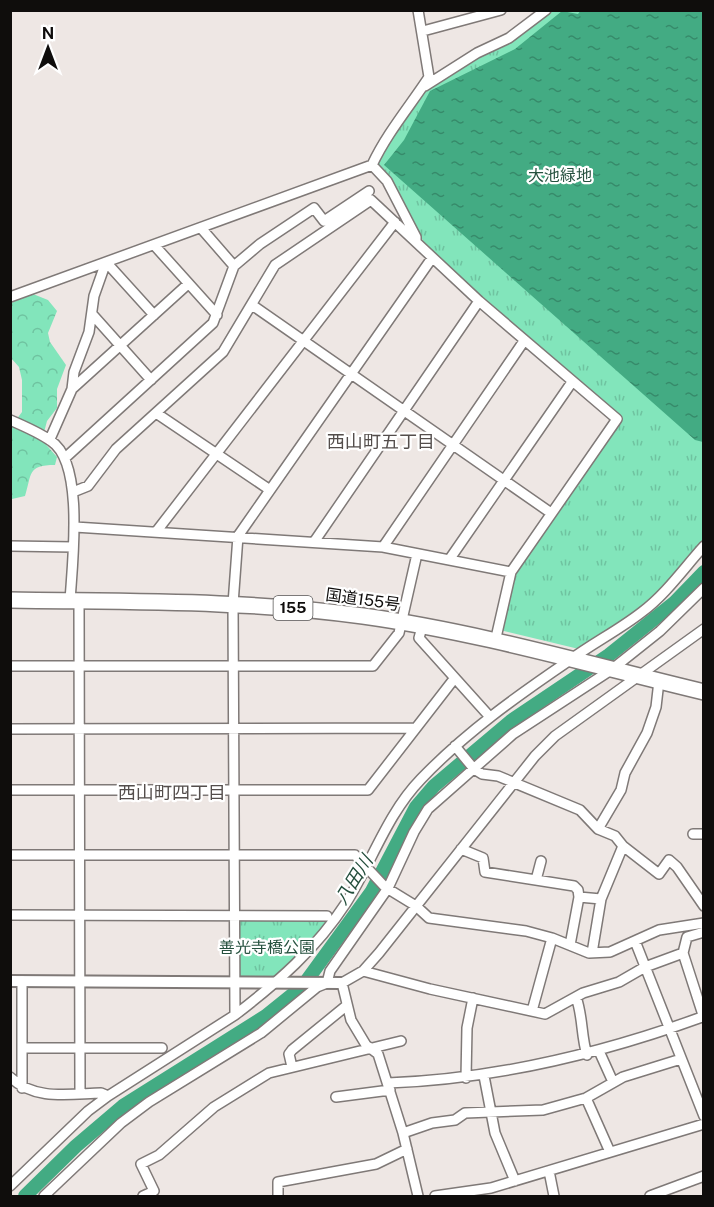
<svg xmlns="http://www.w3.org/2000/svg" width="714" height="1207" font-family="'Public Sans','Noto Sans JP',sans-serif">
  <defs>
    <pattern id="forest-crowns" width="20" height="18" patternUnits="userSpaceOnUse" patternTransform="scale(1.5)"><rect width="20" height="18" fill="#82e5bb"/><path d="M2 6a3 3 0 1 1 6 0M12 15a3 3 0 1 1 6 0" fill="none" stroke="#6fc3a0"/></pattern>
    <pattern id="park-tufts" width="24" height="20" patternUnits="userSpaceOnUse" patternTransform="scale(1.5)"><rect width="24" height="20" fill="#82e5bb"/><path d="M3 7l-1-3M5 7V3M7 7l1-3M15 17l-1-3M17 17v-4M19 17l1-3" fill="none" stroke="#6fc3a0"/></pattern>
    <pattern id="water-ripples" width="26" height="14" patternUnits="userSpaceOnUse" patternTransform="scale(1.5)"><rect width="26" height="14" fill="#43ab83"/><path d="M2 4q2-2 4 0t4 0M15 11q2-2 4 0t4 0" fill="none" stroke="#368a6a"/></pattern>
  </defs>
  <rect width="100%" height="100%" fill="#eee7e4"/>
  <path fill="url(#forest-crowns)" d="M33 294 48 300 57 311 48 333 50 342 66 365 57 389V408L47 421 42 440 57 457 55 465C27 465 32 474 25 496L12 499 10 428 22 412V380L19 367 11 358V303Z"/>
  <path fill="url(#park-tufts)" d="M550 11H703V542L641 610 583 650 500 630 511 585 518 568 621 419 485 302 427 248 385 171 376 163 385 145 402 124 414 98Z
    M238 917H333L326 928 276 978 241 977 238 975Z"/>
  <path fill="url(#water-ripples)" d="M581 10 703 11V442L695 440 384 165 404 140 430 91 515 49 562 11 578 14Z"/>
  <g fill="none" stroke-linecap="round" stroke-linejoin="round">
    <path stroke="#43ab83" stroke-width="14" d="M25 1196 76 1146 123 1106 266 1016 302 987 372 891 416 807 434 786 511 721 609 655 674 603 704 572"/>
    <defs>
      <path id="minor" d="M423 31 501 10
        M425 86 477 53 509 38 546 10
        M372 165 387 181 416 237V242
        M201 228 234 266
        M155 246 217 315
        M10 297 372 165C387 133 410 106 429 77L418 10
        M252 305 551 513
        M92 314 151 380
        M72 389 188 284
        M156 413 270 490
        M10 420C24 426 40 433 51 441 85 463 72 565 70 601
        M50 439 72 389 74 372 89 332 94 296 106 262 154 315
        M65 458 213 323 234 266 260 244 314 208 324 221 369 191
        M73 492 88 486 116 449 223 352 275 265 371 200 479 301 617 419 511 572 495 642
        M75 527 383 547 511 572
        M156 532 395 222
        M314 542 479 301
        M10 546 73 547
        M383 547 524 341
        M449 560 572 382
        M79 601 80 1093
        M422 627 419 638 490 717
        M10 666H373L399 633 417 554
        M10 729 416 728
        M455 746 474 769 482 774 498 776 580 810 598 829 615 836 623 846 659 874 669 860 677 867 704 906
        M10 790H368L454 679
        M598 829 621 790 625 773 647 733 656 707 659 681
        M693 834H704
        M461 849 483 858 485 872 574 886 578 890 579 897 570 945
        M10 855H355L385 887 416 906 429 918 526 931 552 938 589 953 610 952 659 930 704 923
        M536 880 541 861
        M579 897 601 899
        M10 915 327 916
        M704 932 687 937 683 953 704 1018
        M635 941 704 1116
        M592 953 601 899 623 846
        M363 971 430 989 545 1014 583 993 619 982 645 967 683 953
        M22 981V1088
        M576 997C583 1016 581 1036 587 1055
        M532 1011 552 938
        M235 1015C278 982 316 949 346 903 372 862 387 814 421 779 465 733 517 696 570 660 593 643 619 630 642 612 666 594 684 568 704 546
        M22 1048H162
        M599 1051 613 1082
        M292 1067 289 1054 292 1050 346 1006
        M484 1076 495 1133 515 1181
        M10 1077C35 1101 69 1094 101 1093L108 1096
        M466 1078 467 1028 473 998
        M388 1083C497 1079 600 1054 702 1017
        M336 1097 390 1090
        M586 1098 610 1152
        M403 1133 432 1123 455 1120 465 1113 543 1110 586 1098 623 1077 681 1059
        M549 1171 554 1196
        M10 1186 88 1111 108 1096 235 1015 233 604 238 536 432 258
        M44 1196 121 1123 149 1102 261 1033 317 987 327 983 330 971 388 888 414 832 428 809 513 734 611 670 660 631 704 588
        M143 1196 154 1191 141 1164 159 1155 214 1107 269 1073 401 1041
        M278 1196V1182L376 1164 407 1149
        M418 1196 403 1133 378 1054 366 1045 351 1020 342 983 363 971 379 953 535 756 555 736 704 629
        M435 1196 491 1188 704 1124
        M650 1196 704 1176"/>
      <path id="tertiary" d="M10 981 342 983"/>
      <path id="trunk" d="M10 600C128 602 246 600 363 616 478 632 591 665 704 692"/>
    </defs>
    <use href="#minor" stroke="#7f7977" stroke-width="12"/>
    <use href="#tertiary" stroke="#7f7977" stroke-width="14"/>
    <use href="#trunk" stroke="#7f7977" stroke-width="18"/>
    <use href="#minor" stroke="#fff" stroke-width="9"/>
    <use href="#tertiary" stroke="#fff" stroke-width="10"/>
    <use href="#trunk" stroke="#fff" stroke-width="15"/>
  </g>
  <g text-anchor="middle" stroke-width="4.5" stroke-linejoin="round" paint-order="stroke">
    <rect fill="#fff" stroke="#575655" stroke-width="1.5" x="273.5" y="596" width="39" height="24" rx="4.5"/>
    <g font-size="15" font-weight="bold" fill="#0f0d0c">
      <text x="293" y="613">155</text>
    </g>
    <g font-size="16" fill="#26513f" stroke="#fff">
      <text x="560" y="181">大池緑地</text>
      <text x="267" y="953">善光寺橋公園</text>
    </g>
    <g font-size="16" fill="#0f0d0c" stroke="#fff">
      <text transform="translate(363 599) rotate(8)" y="6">国道155号</text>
    </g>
    <g font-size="18" fill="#544e4c" stroke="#fff">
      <text x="381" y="448">西山町五丁目</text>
      <text x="172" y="799">西山町四丁目</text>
    </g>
    <g font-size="18" font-style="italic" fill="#234e3c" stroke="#fff">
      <text transform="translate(354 880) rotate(-58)" y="6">八田川</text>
    </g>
  </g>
  <rect width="714" height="1207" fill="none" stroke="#0f0d0c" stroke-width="24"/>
  <g transform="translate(48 48)" stroke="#ffffff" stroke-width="4.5" paint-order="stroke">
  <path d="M0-4.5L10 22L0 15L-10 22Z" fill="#0f0d0c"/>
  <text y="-9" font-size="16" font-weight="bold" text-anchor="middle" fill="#0f0d0c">N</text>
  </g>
</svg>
